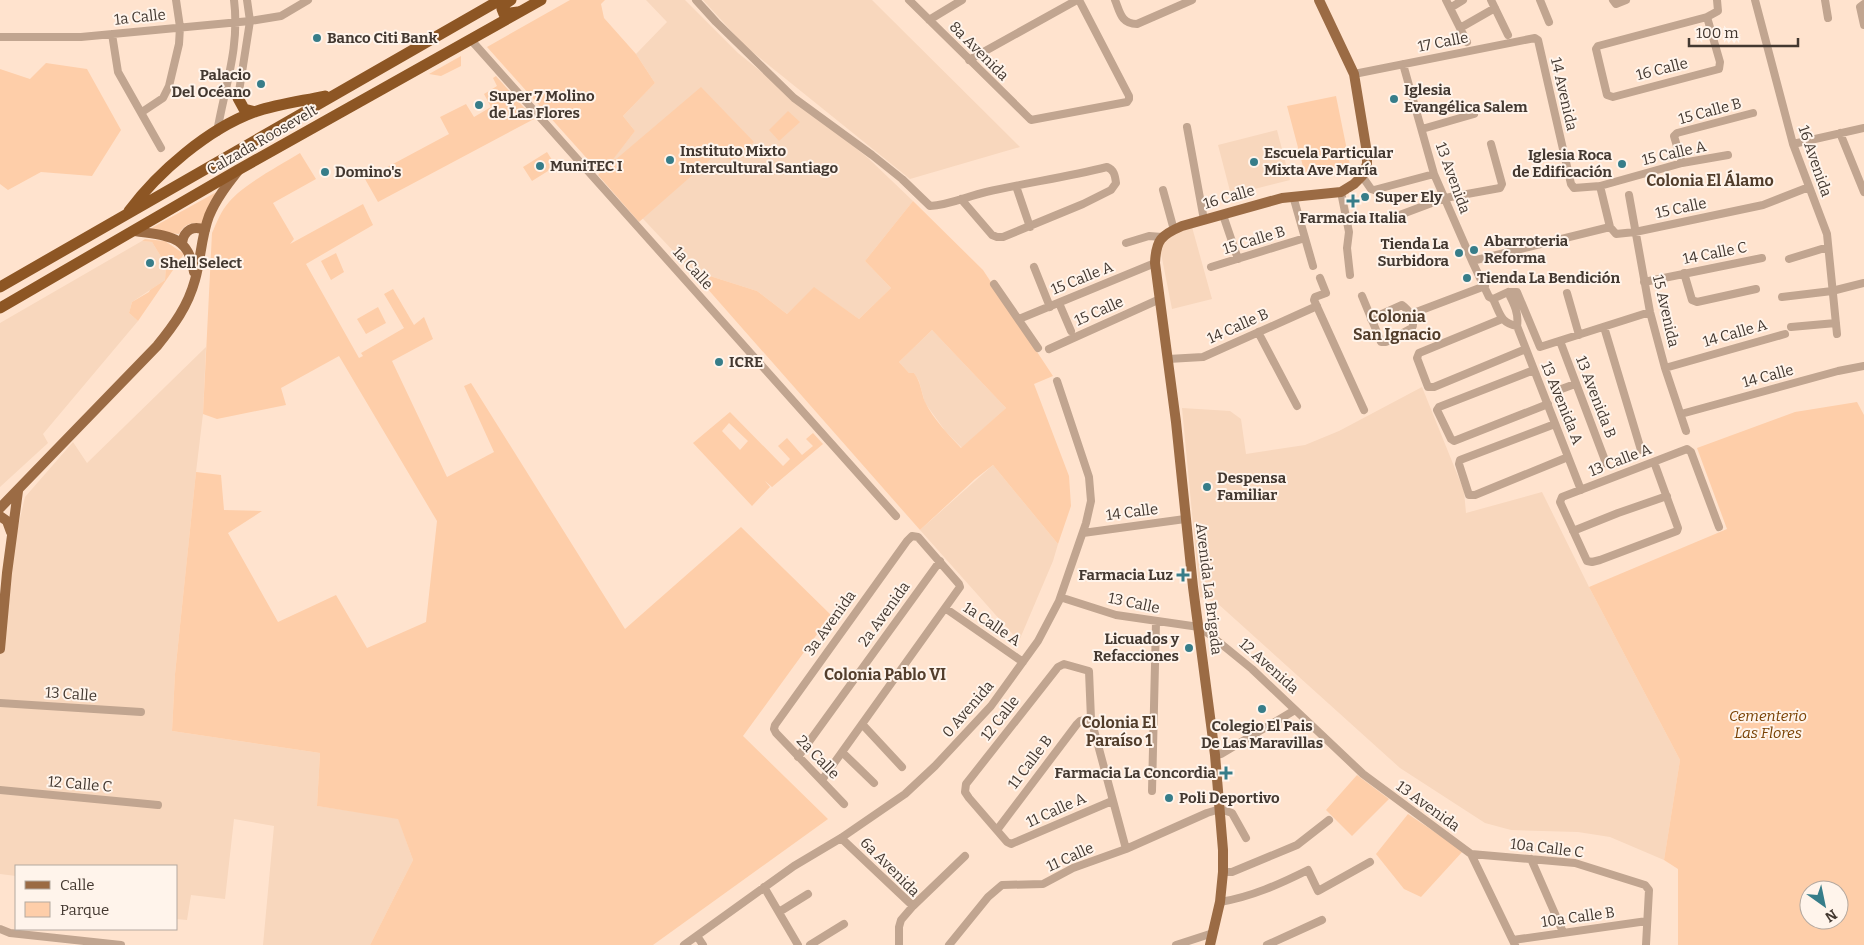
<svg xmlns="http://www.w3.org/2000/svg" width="1864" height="945" font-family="Bitter,serif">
  <rect width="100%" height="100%" fill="#ffe3ce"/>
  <path fill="#f8d7bd" d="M646 0H685L738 53 868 158 913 201 865 261 891 288 859 319 814 288 787 314 757 291 691 270 601 174 635 131 623 116 655 83 636 54 667 22Z
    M703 0H872L1020 147 910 179 745 46Z
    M1277 130 1290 180 1231 195 1218 145Z
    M1192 227 1212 299 1172 309 1160 248 1168 234Z
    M142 241 152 242 166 265 165 280 132 302 129 313 138 321 43 434 48 443 0 487V323Z
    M932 330 1006 408 962 448 946 432 925 403 919 381 914 373H909L899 362Z
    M206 347 203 414 196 472 175 674 172 731 320 753 317 806 398 818 413 860 370 945H263L274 826 234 819 225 899 191 895 187 920 176 919V866H16V876L0 874V649L7 574 25 497 73 442 87 463Z
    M1422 387 1464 491 1466 513 1542 492 1589 587 1680 760 1664 860 1610 837 1578 832 1511 830 1485 823 1400 768 1216 602 1200 597 1182 408 1230 411 1241 419 1246 454 1305 445 1339 431Z
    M993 465 1058 544 1053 561 1019 641 920 530Z"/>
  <path fill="#fecea9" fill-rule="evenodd" d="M570 0H605L601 4 604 18 636 54 655 83 623 116 635 131 608 166 701 87 754 142 731 161 721 150 639 222 598 175 600 173 487 47Z
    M461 56V66L441 76 429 74Z
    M46 63 87 69 121 130 92 176 41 172 8 190 0 184V69L30 79Z
    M496 76 534 119 378 202 365 179 449 134 440 117 466 104 474 117 491 107 484 94 497 86 493 78Z
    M1336 96 1350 165 1305 174 1287 106Z
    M788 111 800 122 779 141 769 130Z
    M547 152 556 166 532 181 523 167Z
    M300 153 316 179 273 203 294 239 290 244 363 204 373 225 306 264 359 358 363 356 361 353 404 328 384 294 393 289 414 325 424 317 433 339 392 361 447 477 494 452 464 386 471 383 625 629 741 527 831 615 743 736 828 819 653 945H370L413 860 398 819 317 806 320 753 172 731 175 674 196 472 221 475 224 510 262 511 228 533 278 622 336 595 367 648 426 622 437 521 339 356 281 388 286 405 217 419 203 414 212 233C217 222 221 211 229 202 244 184 279 166 300 153Z
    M222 189 210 202 202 224C191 221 184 225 179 234L146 231Z
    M913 201 983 270 1053 376 1034 384 1069 476 1071 506 1058 544 993 465 975 479 920 530 691 270 757 291 787 314 814 287 859 319 891 288 865 261ZM932 330 1006 408 961 448C949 435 933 419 925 402 921 392 921 382 914 373H909L899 362Z
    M145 239 165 241 184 254 138 321 129 313 132 302 149 292 150 290 165 280 166 265 152 242 142 241Z
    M336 253 344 272 331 280 321 261Z
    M378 307 386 323 366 334 357 319Z
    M1857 402 1864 415V945H1678V869L1664 860 1680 760 1589 587 1727 529 1697 448 1795 412ZM1809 890H1839V920H1809Z
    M730 412 783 466 790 459 778 446 787 438 802 455 813 446 806 439 813 433 823 444 772 487 765 481 770 487 752 506 693 443ZM729 423 748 441 740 450 722 431Z
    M1357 775 1389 799 1352 836 1326 810Z
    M1408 814 1463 851 1421 897 1404 889 1376 854Z"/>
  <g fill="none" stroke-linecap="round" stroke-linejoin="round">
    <path stroke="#c1a590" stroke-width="8" d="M696 0 716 22 794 98 872 155 902 179 930 206C949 205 968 196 986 192 1026 183 1067 177 1107 167 1114 170 1115 175 1116 183L1111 190 1083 204 1003 237H997L992 235 961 199
      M909 0 1031 120 1127 102 1129 99V96L1079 0
      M1115 0C1120 12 1121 24 1137 24L1192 0
      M1446 0 1467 42
      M1491 0 1508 35
      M1540 0 1549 22
      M1613 0 1616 4 1626 0
      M1755 0 1793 144 1827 234 1837 334
      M1825 0 1828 18
      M1864 4 1860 7 1864 25
      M1450 8 1463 0
      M1707 17 1720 62 1719 69 1613 97 1607 95 1596 49 1598 46 1707 17 1718 11 1717 0
      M929 20 962 0
      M1460 28 1495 8
      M112 34 118 72 161 148
      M0 37H81L250 21 281 16 308 0
      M471 40 896 516
      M969 60 1077 0
      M1403 64 1434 174 1472 261 1489 297 1493 299 1508 292H1517L1540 347 1650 312
      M1354 74 1535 38 1538 40 1571 184 1574 188 1600 186 1682 163 1728 155
      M238 98 250 21 247 0
      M142 112 163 98 169 86 179 44 180 27 176 0
      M1187 127 1204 220
      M1422 129 1474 114
      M217 132C225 86 240 47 234 0
      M1840 133 1864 192
      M1793 144 1864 128
      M1682 163 1674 136 1677 133 1753 113
      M1362 176 1371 189 1374 190 1434 174
      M1016 186 1030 227
      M1600 186 1610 227 1616 234 1635 232 1763 205 1809 187
      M1163 190 1174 230
      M1341 192 1349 232 1347 248 1350 275
      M1629 195 1650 312 1665 368 1686 431
      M1293 196 1313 266
      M1223 215 1238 259
      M1389 219 1445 198 1500 188 1502 184 1491 144
      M1126 243 1149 236 1162 237
      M1789 259 1828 247
      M1472 261 1610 227
      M1034 267 1050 307
      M1211 267 1305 238
      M1684 273 1692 300 1697 302 1756 289
      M1320 278 1326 293 1315 297 1314 300 1364 410
      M1644 282 1762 258
      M994 284 1038 348
      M1508 292C1514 304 1519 313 1517 326L1581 490
      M1567 293 1579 335
      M1362 296 1381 342H1386L1412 328C1416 320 1409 310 1402 305L1371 319
      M1782 297 1832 291 1864 283
      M1493 299C1500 313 1500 323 1517 326
      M1059 303 1071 331
      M1411 314 1485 286
      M1019 319 1155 263
      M1502 319 1419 353 1417 358 1428 387H1434L1526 349
      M1604 327 1641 450
      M1791 327 1836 323
      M1258 332 1297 406
      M1560 341 1606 463
      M1049 349 1160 299
      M1168 359 1203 357 1317 306
      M1665 368 1785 334
      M1534 370 1439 407 1437 410 1451 439 1454 441 1548 404
      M1556 391 1575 384
      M1681 414 1838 371 1864 366
      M1555 424 1460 460 1459 464 1469 495H1475L1568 457
      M1654 462 1678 528 1677 531 1600 560 1592 562 1587 561 1560 502 1562 497C1604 481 1646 465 1687 449L1691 452 1719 527
      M1573 531 1618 513 1667 496
      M1083 533 1185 519
      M1066 599 1116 615 1199 627 1209 634 1252 669 1363 774 1471 854 1515 945
      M945 608 1023 662
      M0 703 141 712
      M862 724 902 767
      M842 752 874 783
      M1215 755 1221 754 1295 710
      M798 757 940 561
      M822 780 960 587 959 584 918 537 912 536 907 541 775 725 774 729 776 733 844 804
      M0 790 158 805
      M1152 791 1156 622
      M1112 801 1011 844 1007 842 969 798 965 792 966 784 1058 667 1064 664 1089 671 1091 719 1126 849
      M997 830 1077 724 1080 721 1091 719
      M841 838 913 906
      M1471 854 1575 863 1645 885 1649 890 1646 945
      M1531 859 1563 932
      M1223 872H1232L1297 845 1329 820
      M764 887 798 945
      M1220 902C1251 897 1280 884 1308 870L1318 891 1370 862
      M779 912 808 894
      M0 929 10 933 121 945
      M697 936 703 945
      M1513 940 1647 921
      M684 945 794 866 841 838 905 794 935 766 991 706 1038 641 1059 601 1086 523 1091 501 1089 477 1057 381
      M810 945 844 924
      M899 945V927L901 920 913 906 965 856
      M949 945 988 897 1002 885 1043 884 1073 868 1126 849 1207 813 1220 809 1232 813 1246 838
      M1176 945 1213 933
      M1267 945 1322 920"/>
    <path stroke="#9b6b44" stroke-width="10" d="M135 231C166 236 189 234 194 272
      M182 243C184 230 193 225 205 230
      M0 508 157 346C174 325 188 306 195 280 201 259 201 237 209 216 216 199 227 185 238 171
      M0 516 7 521 11 532
      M0 649 7 573 18 491
      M1210 945 1220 902 1223 872V850L1215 755 1193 587 1176 422 1155 263C1156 240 1161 235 1182 226L1282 198 1341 192 1354 184 1362 176 1367 164V153L1354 74 1319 0"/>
    <path stroke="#8d5624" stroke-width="11" d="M511 0 502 6V9L504 14 518 12
      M238 98 244 109 255 112
      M129 211C158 172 208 129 254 112 277 104 302 101 325 96
      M0 287 500 0
      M0 308 238 170 541 0"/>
  </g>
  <g fill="#377d89" stroke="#fff4eb" stroke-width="2">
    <circle cx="317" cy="38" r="5"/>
    <circle cx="261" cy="84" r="5"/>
    <circle cx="1394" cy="99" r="5"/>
    <circle cx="479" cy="105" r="5"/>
    <circle cx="670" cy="160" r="5"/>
    <circle cx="1254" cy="162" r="5"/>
    <circle cx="1622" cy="164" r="5"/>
    <circle cx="540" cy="166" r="5"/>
    <circle cx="325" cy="172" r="5"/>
    <circle cx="1365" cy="197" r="5"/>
    <path d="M1350.5 193.5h5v5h5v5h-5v5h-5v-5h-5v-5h5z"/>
    <circle cx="1474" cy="250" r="5"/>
    <circle cx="1459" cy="253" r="5"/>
    <circle cx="150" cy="263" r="5"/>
    <circle cx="1467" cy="278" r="5"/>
    <circle cx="719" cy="362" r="5"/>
    <circle cx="1207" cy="487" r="5"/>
    <path d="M1180.5 567.5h5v5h5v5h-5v5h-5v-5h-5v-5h5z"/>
    <circle cx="1189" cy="648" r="5"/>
    <circle cx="1262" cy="709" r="5"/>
    <path d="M1223.5 765.5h5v5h5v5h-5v5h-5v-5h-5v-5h5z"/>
    <circle cx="1169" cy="798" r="5"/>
  </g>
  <g text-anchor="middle" stroke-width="4" stroke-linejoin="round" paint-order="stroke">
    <g font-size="15" fill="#433830" stroke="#fff4eb">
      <text transform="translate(140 17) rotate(-6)" y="5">1a Calle</text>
      <text transform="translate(1443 42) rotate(-11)" y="5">17 Calle</text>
      <text transform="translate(979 51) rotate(45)" y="5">8a Avenida</text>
      <text transform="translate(1662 69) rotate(-14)" y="5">16 Calle</text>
      <text transform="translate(1564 94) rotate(77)" y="5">14 Avenida</text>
      <text transform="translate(1710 111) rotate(-15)" y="5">15 Calle B</text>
      <text transform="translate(262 140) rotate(-30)" y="5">Calzada Roosevelt</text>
      <text transform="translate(1674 153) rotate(-13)" y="5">15 Calle A</text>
      <text transform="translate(1815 161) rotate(71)" y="5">16 Avenida</text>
      <text transform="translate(1453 178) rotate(70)" y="5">13 Avenida</text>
      <text transform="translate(1229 197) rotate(-16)" y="5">16 Calle</text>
      <text transform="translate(1681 208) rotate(-12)" y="5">15 Calle</text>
      <text transform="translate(1254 240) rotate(-17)" y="5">15 Calle B</text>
      <text transform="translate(1715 253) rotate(-11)" y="5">14 Calle C</text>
      <text transform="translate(693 268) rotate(48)" y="5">1a Calle</text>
      <text transform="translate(1082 278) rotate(-22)" y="5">15 Calle A</text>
      <text transform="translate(1099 311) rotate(-24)" y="5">15 Calle</text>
      <text transform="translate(1666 311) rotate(77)" y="5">15 Avenida</text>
      <text transform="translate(1238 326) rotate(-24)" y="5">14 Calle B</text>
      <text transform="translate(1735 333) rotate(-16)" y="5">14 Calle A</text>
      <text transform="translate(1768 376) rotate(-15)" y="5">14 Calle</text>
      <text transform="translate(1596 397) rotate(69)" y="5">13 Avenida B</text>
      <text transform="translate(1562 403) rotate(68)" y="5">13 Avenida A</text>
      <text transform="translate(1620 460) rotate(-21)" y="5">13 Calle A</text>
      <text transform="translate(1132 512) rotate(-7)" y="5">14 Calle</text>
      <text transform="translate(1209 589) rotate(83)" y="5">Avenida La Brigada</text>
      <text transform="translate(1134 603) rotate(12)" y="5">13 Calle</text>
      <text transform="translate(884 614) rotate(-54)" y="5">2a Avenida</text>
      <text transform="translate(830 623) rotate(-54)" y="5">3a Avenida</text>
      <text transform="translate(992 624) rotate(34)" y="5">1a Calle A</text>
      <text transform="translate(1269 666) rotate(42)" y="5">12 Avenida</text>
      <text transform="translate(71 694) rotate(4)" y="5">13 Calle</text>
      <text transform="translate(968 709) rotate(-49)" y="5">0 Avenida</text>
      <text transform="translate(1000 718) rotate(-52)" y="5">12 Calle</text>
      <text transform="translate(818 757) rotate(46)" y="5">2a Calle</text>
      <text transform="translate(1030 762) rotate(-53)" y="5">11 Calle B</text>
      <text transform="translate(80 784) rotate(5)" y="5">12 Calle C</text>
      <text transform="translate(1428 806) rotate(36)" y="5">13 Avenida</text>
      <text transform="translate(1056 810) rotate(-24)" y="5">11 Calle A</text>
      <text transform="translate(1547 848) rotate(7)" y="5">10a Calle C</text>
      <text transform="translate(1070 857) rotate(-24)" y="5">11 Calle</text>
      <text transform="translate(890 867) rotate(45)" y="5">6a Avenida</text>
      <text transform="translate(1578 917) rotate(-8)" y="5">10a Calle B</text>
    </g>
    <g font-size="15" font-weight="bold" fill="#433830" stroke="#fff4eb" text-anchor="start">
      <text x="327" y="43">Banco Citi Bank</text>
      <text x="251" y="80" text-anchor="end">Palacio<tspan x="251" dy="17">Del Océano</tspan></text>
      <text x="1404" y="95">Iglesia<tspan x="1404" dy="17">Evangélica Salem</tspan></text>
      <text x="489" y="101">Super 7 Molino<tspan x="489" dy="17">de Las Flores</tspan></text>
      <text x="680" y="156">Instituto Mixto<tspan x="680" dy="17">Intercultural Santiago</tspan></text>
      <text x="1264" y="158">Escuela Particular<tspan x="1264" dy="17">Mixta Ave María</tspan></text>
      <text x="1612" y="160" text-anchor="end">Iglesia Roca<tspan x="1612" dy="17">de Edificación</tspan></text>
      <text x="550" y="171">MuniTEC I</text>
      <text x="335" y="177">Domino's</text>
      <text x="1375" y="202">Super Ely</text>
      <text x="1353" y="223" text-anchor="middle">Farmacia Italia</text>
      <text x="1484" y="246">Abarroteria<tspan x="1484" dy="17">Reforma</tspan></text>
      <text x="1449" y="249" text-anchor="end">Tienda La<tspan x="1449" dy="17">Surbidora</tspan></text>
      <text x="160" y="268">Shell Select</text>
      <text x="1477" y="283">Tienda La Bendición</text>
      <text x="729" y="367">ICRE</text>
      <text x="1217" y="483">Despensa<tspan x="1217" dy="17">Familiar</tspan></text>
      <text x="1173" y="580" text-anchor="end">Farmacia Luz</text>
      <text x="1179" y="644" text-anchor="end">Licuados y<tspan x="1179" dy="17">Refacciones</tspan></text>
      <text x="1262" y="731" text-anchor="middle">Colegio El Pais<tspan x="1262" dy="17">De Las Maravillas</tspan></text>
      <text x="1216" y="778" text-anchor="end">Farmacia La Concordia</text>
      <text x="1179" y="803">Poli Deportivo</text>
    </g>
    <g font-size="15" font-style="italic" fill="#794103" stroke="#fff4eb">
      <text x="1768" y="721">Cementerio<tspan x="1768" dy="17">Las Flores</tspan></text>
    </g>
    <g font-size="16" font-weight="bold" fill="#523d2b" stroke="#fff4eb">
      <text x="1710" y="186">Colonia El Álamo</text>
      <text x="1397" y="322">Colonia<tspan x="1397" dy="18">San Ignacio</tspan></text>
      <text x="885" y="680">Colonia Pablo VI</text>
      <text x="1119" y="728">Colonia El<tspan x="1119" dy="18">Paraíso 1</tspan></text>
    </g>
  </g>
  <rect x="15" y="865" width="162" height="65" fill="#fff4eb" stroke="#b4a9a0"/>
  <rect x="25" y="881" width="25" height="8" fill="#9b6b44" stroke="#b4a9a0"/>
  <text x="60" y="890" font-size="15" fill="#433830">Calle</text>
  <rect x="25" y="902" width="25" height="15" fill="#fecea9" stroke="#b4a9a0"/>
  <text x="60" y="915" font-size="15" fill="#433830">Parque</text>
  <g transform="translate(1824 905) rotate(147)"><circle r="24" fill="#fff4eb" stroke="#b4a9a0"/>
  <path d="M0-4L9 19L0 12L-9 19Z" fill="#377d89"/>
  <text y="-8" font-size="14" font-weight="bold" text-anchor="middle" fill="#433830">N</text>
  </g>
  <path d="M1689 38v8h109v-8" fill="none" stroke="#433830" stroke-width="2.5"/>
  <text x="1696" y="38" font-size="15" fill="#433830" stroke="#fff4eb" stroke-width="4" paint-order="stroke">100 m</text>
</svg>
